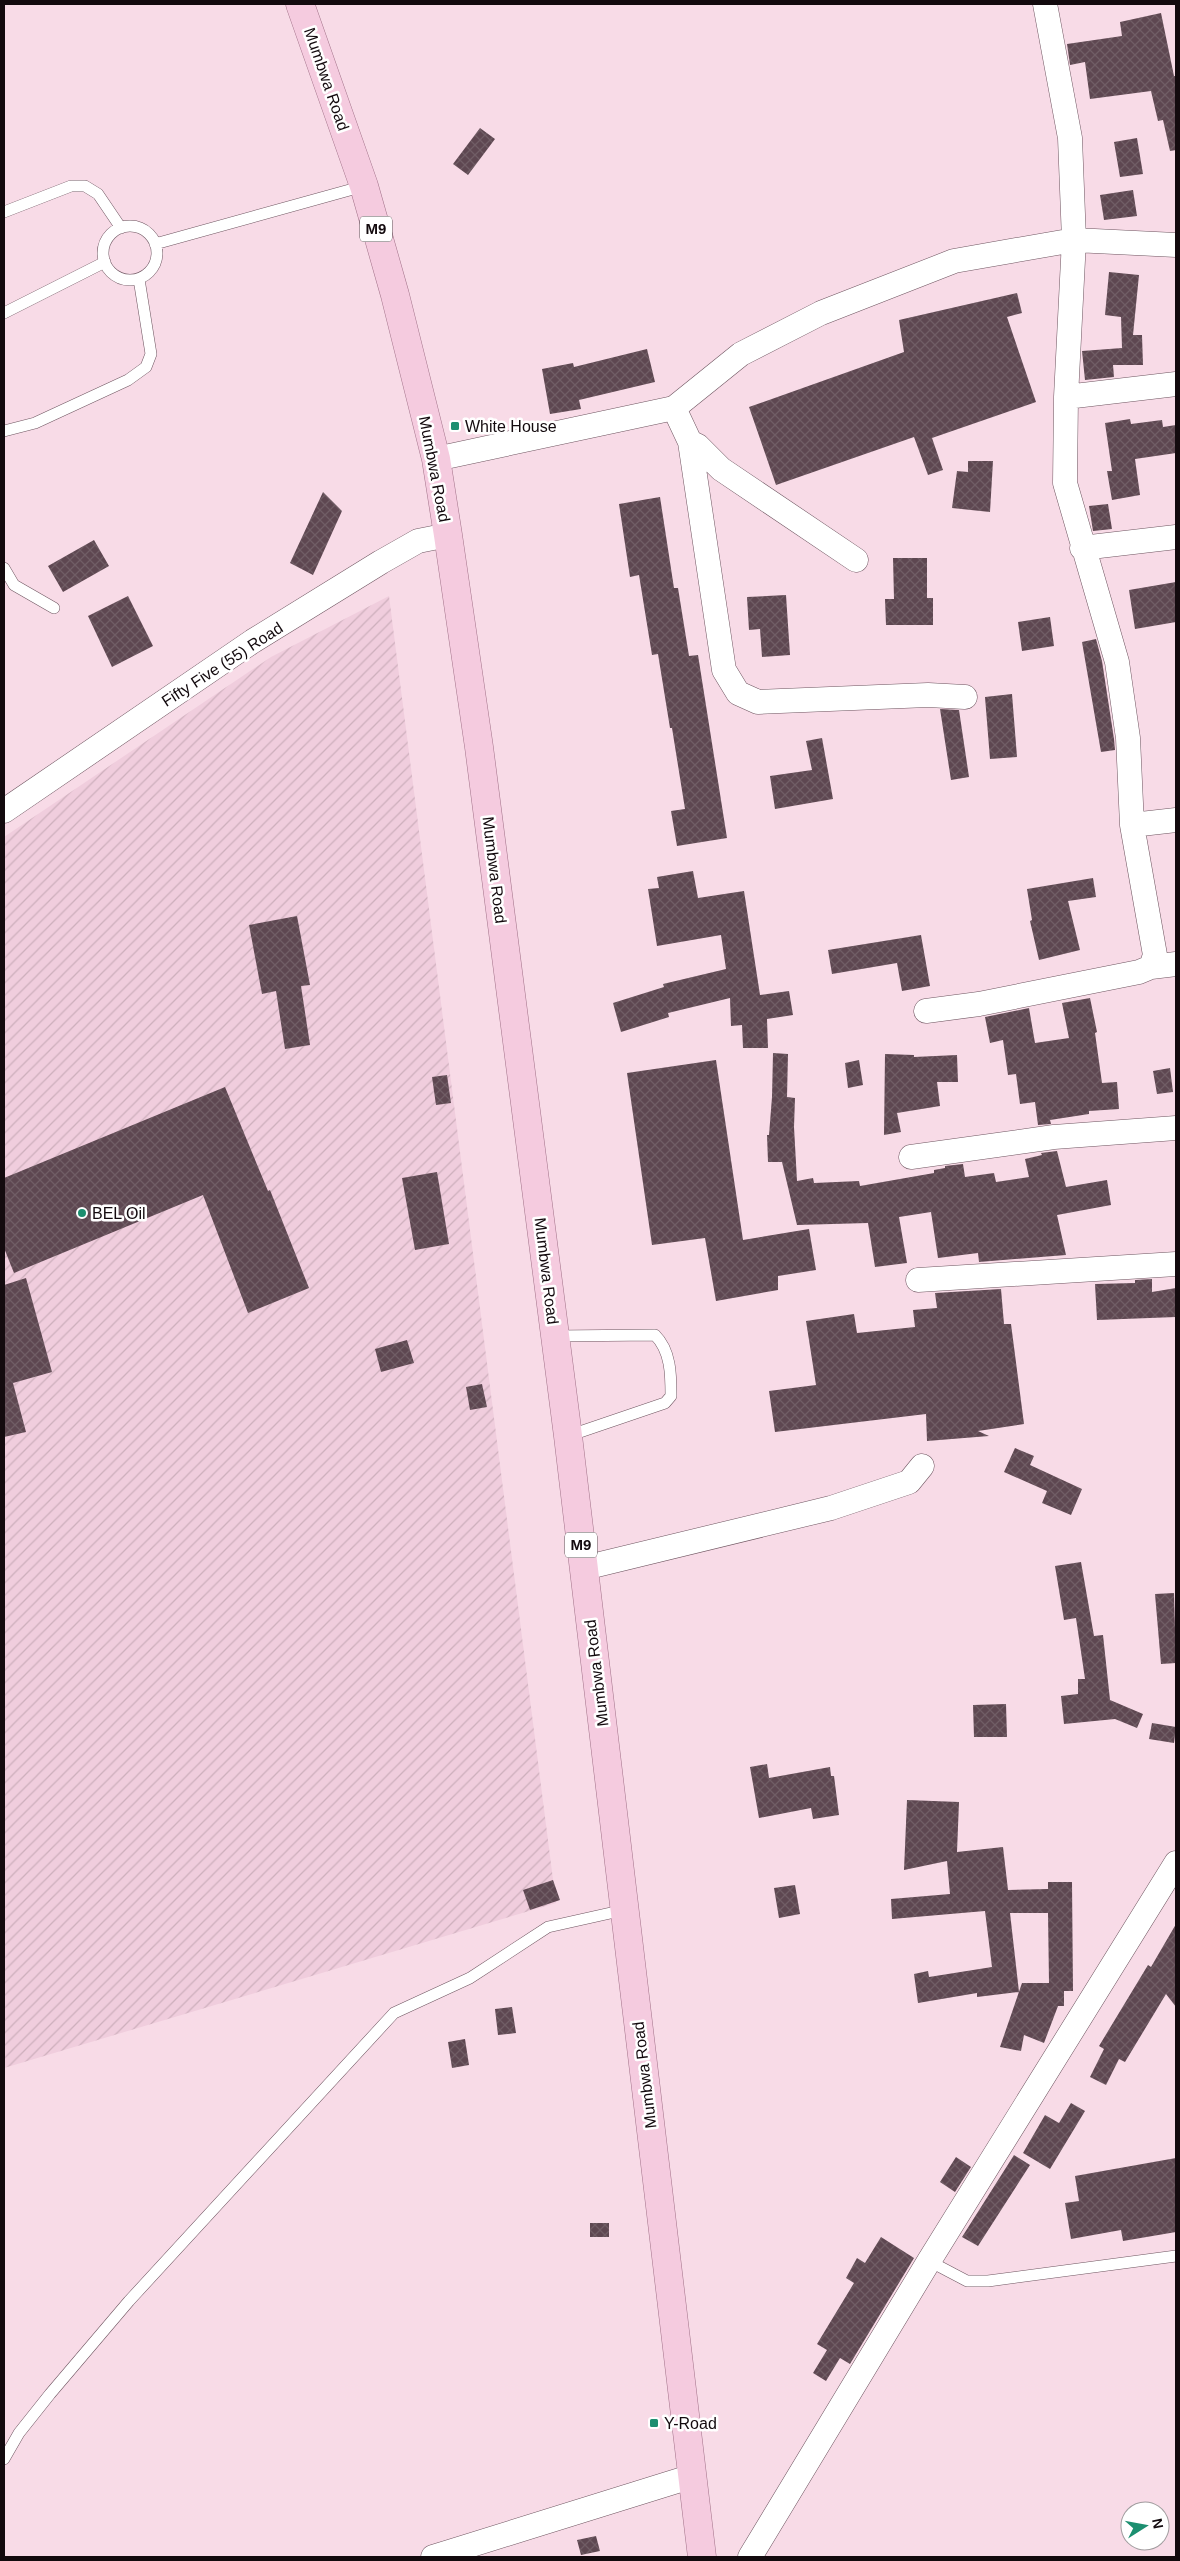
<svg xmlns="http://www.w3.org/2000/svg" width="1180" height="2561" font-family="Helvetica,sans-serif">
  <defs>
    <pattern id="industrial-furrows" width="10" height="10" patternUnits="userSpaceOnUse" patternTransform="scale(1.25)"><rect width="10" height="10" fill="#f0cddd"/><path d="M-1 1l2-2M0 10L10 0M9 11l2-2" fill="none" stroke="#cdafbc"/></pattern>
    <pattern id="building-cross-hatch" width="8" height="8" patternUnits="userSpaceOnUse" patternTransform="scale(1.25)"><rect width="8" height="8" fill="#5e4751"/><path d="M0 0l8 8M0 8l8-8" fill="none" stroke="#705d65"/></pattern>
  </defs>
  <rect width="100%" height="100%" fill="#f8dbe7"/>
  <path fill="url(#industrial-furrows)" d="M389 596 556 1903 4 2068V837L271 657Z"/>
  <path fill="url(#building-cross-hatch)" d="M1161 13 1174 76H1176V150L1170 151 1163 120 1158 121 1151 91 1090 99 1085 62 1070 65 1067 44 1122 36 1120 22Z
    M480 128 495 139 468 175 453 164Z
    M1137 138 1143 174 1120 177 1114 142Z
    M1133 190 1137 216 1104 220 1100 195Z
    M1109 272 1139 275 1133 335H1142L1143 365H1113L1114 377 1085 380 1082 351 1122 348 1121 317 1105 315Z
    M1017 293 1022 313 1007 317 1036 402 932 438 943 470 928 475 914 437 776 485 749 407 904 352 899 320Z
    M647 349 655 382 579 400 581 409 550 414 542 369 573 363 574 367Z
    M1130 419 1131 424 1162 420 1163 427 1176 425V453L1135 459 1140 495 1112 500 1107 471H1112L1105 423Z
    M968 461H993L990 512 952 508 957 471 968 472Z
    M323 492 342 511 313 575 290 563Z
    M660 497 674 588H678L689 656 698 655 727 838 677 846 671 811 685 809 672 728H670L658 654 652 655 639 575 630 577 619 504Z
    M1108 504 1112 529 1093 531 1089 506Z
    M94 540 109 566 63 592 48 566Z
    M893 558H927V598H933V625H886L885 599H894Z
    M1176 582V622L1135 629 1129 590Z
    M786 595 790 655 762 657 760 629 749 630 747 597Z
    M128 596 153 646 112 667 88 616Z
    M1050 617 1054 646 1022 651 1018 622Z
    M1096 639 1102 661 1114 739 1115 750 1101 752 1082 642Z
    M1012 694 1017 757 990 759 985 697Z
    M940 709 959 710 969 777 951 780Z
    M822 738 833 799 775 809 770 776 812 770 806 741Z
    M693 871 698 898 744 891 760 995 789 991 793 1015 767 1019 768 1048H743L742 1025 731 1026 730 998 668 1013 669 1017 621 1032 613 1003 664 987 663 984 726 969 721 935 657 946 648 889 659 888 657 877Z
    M1093 878 1096 897 1068 901 1080 950 1039 960 1030 921 1032 920 1027 889Z
    M297 916 310 985 301 986 310 1045 285 1049 276 991 262 994 249 925Z
    M921 935 930 986 902 991 897 963 832 974 828 950Z
    M1090 998 1097 1032 1095 1033 1102 1083 1117 1082 1119 1109 1089 1111V1114L1050 1120 1051 1124 1038 1125 1035 1102 1020 1104 1016 1074 1008 1075 1003 1040 990 1043 985 1017 1029 1008 1035 1043 1069 1038 1062 1003Z
    M773 1053 788 1054 787 1097 795 1098 794 1127 797 1181 813 1178 814 1183 859 1181 860 1186 934 1173V1170L945 1168V1166L963 1164 965 1177 994 1173 996 1182 1029 1177 1025 1159 1042 1155 1041 1153 1057 1151 1066 1187 1107 1180 1111 1205 1057 1215 1066 1255 979 1262 978 1253 938 1258 931 1212 899 1217 907 1263 875 1267 868 1223 797 1225 782 1162H768L767 1135H769L772 1097Z
    M885 1054 914 1055V1057L957 1055 958 1082H937L940 1106 897 1113 901 1132 884 1135Z
    M716 1060 743 1240 809 1229 816 1270 778 1276V1290L716 1301 705 1238 652 1245 627 1073Z
    M859 1060 863 1085 848 1088 845 1063Z
    M1170 1068 1173 1092 1157 1094 1153 1071Z
    M447 1075 451 1103 436 1105 432 1077Z
    M225 1087 268 1191 270 1190 309 1288 248 1313 203 1195 14 1273 4 1248V1178Z
    M437 1172 449 1244 415 1250 402 1178Z
    M26 1278 52 1372 13 1383 26 1432 4 1437V1285Z
    M1152 1279V1292L1176 1288V1317L1097 1320 1095 1284 1135 1283V1280Z
    M1001 1289 1004 1324H1011L1024 1424 978 1431 989 1436 927 1441 926 1414 775 1432 769 1391 816 1385 806 1321 854 1314 857 1333 915 1327 913 1310 937 1308 935 1293Z
    M407 1340 414 1363 381 1372 375 1349Z
    M482 1384 487 1407 470 1410 466 1387Z
    M1015 1448 1034 1456 1030 1465 1082 1489 1071 1515 1042 1503 1047 1491 1004 1472Z
    M1081 1562 1094 1636 1103 1635 1110 1700 1143 1714 1137 1728 1115 1719 1064 1724 1061 1696 1078 1694V1679H1085L1076 1618 1064 1620 1055 1566Z
    M1174 1593 1176 1663 1161 1664 1155 1594Z
    M1006 1704 1007 1737H974L973 1705Z
    M1152 1723 1176 1727 1174 1743 1149 1739Z
    M767 1764 769 1778 830 1767 831 1776H834L839 1815 813 1819 811 1808 759 1818 750 1767Z
    M907 1800 959 1802 957 1852 1003 1847 1008 1890 1048 1889V1882H1072L1073 1991H1064V2006H1058L1044 2043 1024 2035 1021 2051 1000 2047 1022 1983H1049L1048 1913H1010L1019 1992 977 1997V1993L918 2003 914 1974 928 1971 929 1977 992 1967 985 1911 892 1919 891 1899 950 1894 947 1861 904 1870Z
    M553 1880 560 1900 530 1910 523 1890Z
    M795 1885 800 1914 779 1918 774 1888Z
    M1176 1924V2007L1166 1994 1125 2062 1119 2059 1106 2085 1090 2077 1104 2049 1099 2046 1148 1965 1151 1967Z
    M512 2007 516 2033 498 2035 495 2009Z
    M465 2039 469 2065 452 2068 448 2042Z
    M1071 2103 1085 2111 1050 2169 1023 2153 1045 2115 1059 2123Z
    M1014 2155 1030 2165 978 2246 962 2237Z
    M956 2157 971 2167 955 2192 940 2182Z
    M1176 2158V2232L1123 2241 1121 2230 1071 2239 1065 2203 1079 2201 1075 2176Z
    M590 2223H609V2237H590Z
    M881 2237 914 2258 850 2364 840 2358 826 2381 813 2373 827 2350 817 2344 854 2283 846 2278 857 2258 865 2263Z
    M596 2536 600 2551 581 2555 577 2540Z"/>
  <g fill="none" stroke-linecap="round" stroke-linejoin="round">
    <defs>
      <path id="service" d="M4 212 71 186H85L98 194 121 228
        M103 253a27 27 0 1 1 54 0a27 27 0 1 1-54 0Z
        M155 244 364 186
        M4 313 105 262
        M4 431 35 423 128 380 146 367 151 354 139 279
        M4 568 14 585 54 608
        M555 1336 655 1335C671 1351 671 1375 671 1396L665 1403 568 1436
        M929 2261 967 2281H988L1176 2256
        M4 2459 19 2433 50 2394 129 2301 394 2013 470 1978 548 1927 624 1910"/>
      <path id="minor" d="M1066 397 1176 384
        M674 408 690 442 698 446 721 469 856 560
        M690 442 724 670 738 693 758 702 928 695 965 697
        M436 459 674 408 741 354 821 313 954 261 1074 240 1176 245
        M1082 548 1176 537
        M4 811 253 641 381 562 418 541 448 535
        M1132 825 1176 820
        M1151 967 1176 964
        M926 1011 979 1004 1139 972 1151 967 1155 955 1132 825 1128 738 1117 662 1065 483 1066 397 1074 240 1070 138 1045 4
        M911 1157 1054 1137 1176 1128
        M918 1280 1176 1264
        M584 1568 831 1508 909 1482 922 1466
        M433 2557 693 2476
        M750 2557 929 2261 1176 1863"/>
      <path id="primary" d="M300 4 364 186 395 295 436 459 448 535 479 747 568 1436 702 2557"/>
    </defs>
    <use href="#service" stroke="#6e5560" stroke-width="12"/>
    <use href="#minor" stroke="#6e5560" stroke-width="25"/>
    <use href="#primary" stroke="#a17188" stroke-width="29"/>
    <use href="#service" stroke="#fff" stroke-width="11"/>
    <use href="#minor" stroke="#fff" stroke-width="24"/>
    <use href="#primary" stroke="#f5cbdf" stroke-width="28"/>
  </g>
  <g fill="#1c8f70" stroke="#fff" stroke-width="2">
    <rect x="450" y="421" width="10" height="10" rx="2.5"/>
    <circle cx="82" cy="1213" r="5"/>
    <rect x="649" y="2418" width="10" height="10" rx="2.5"/>
  </g>
  <g text-anchor="middle" stroke-width="5" stroke-linejoin="round" paint-order="stroke">
    <g fill="#fff" stroke="#5a5456" stroke-width="1">
      <rect x="360" y="216.5" width="32" height="25" rx="4"/>
      <rect x="565" y="1532.5" width="32" height="25" rx="4"/>
    </g>
    <g font-size="15" font-weight="bold" fill="#130a0e">
      <text x="376" y="234">M9</text>
      <text x="581" y="1550">M9</text>
    </g>
    <g font-size="16" fill="#130a0e" stroke="#fff">
      <text transform="translate(327 79) rotate(71)" y="6">Mumbwa Road</text>
      <text transform="translate(435 469) rotate(79)" y="6">Mumbwa Road</text>
      <text transform="translate(222 664) rotate(-33)" y="6">Fifty Five (55) Road</text>
      <text transform="translate(495 870) rotate(83)" y="6">Mumbwa Road</text>
      <text transform="translate(547 1271) rotate(83)" y="6">Mumbwa Road</text>
      <text transform="translate(596 1673) rotate(-97)" y="6">Mumbwa Road</text>
      <text transform="translate(644 2075) rotate(-97)" y="6">Mumbwa Road</text>
    </g>
    <g font-size="16" fill="#130a0e" stroke="#fff" text-anchor="start">
      <text x="465" y="432">White House</text>
      <text x="92" y="1219">BEL Oil</text>
      <text x="664" y="2429">Y-Road</text>
    </g>
  </g>
  <rect width="1180" height="2561" fill="none" stroke="#130a0e" stroke-width="10"/>
  <g transform="translate(1145 2526) rotate(79)"><circle r="24" fill="#ffffff" stroke="#a19d9f"/>
  <path d="M0-4L9 19L0 12L-9 19Z" fill="#1c8f70"/>
  <text y="-8" font-size="14" font-weight="bold" text-anchor="middle" fill="#130a0e">N</text>
  </g>
</svg>
